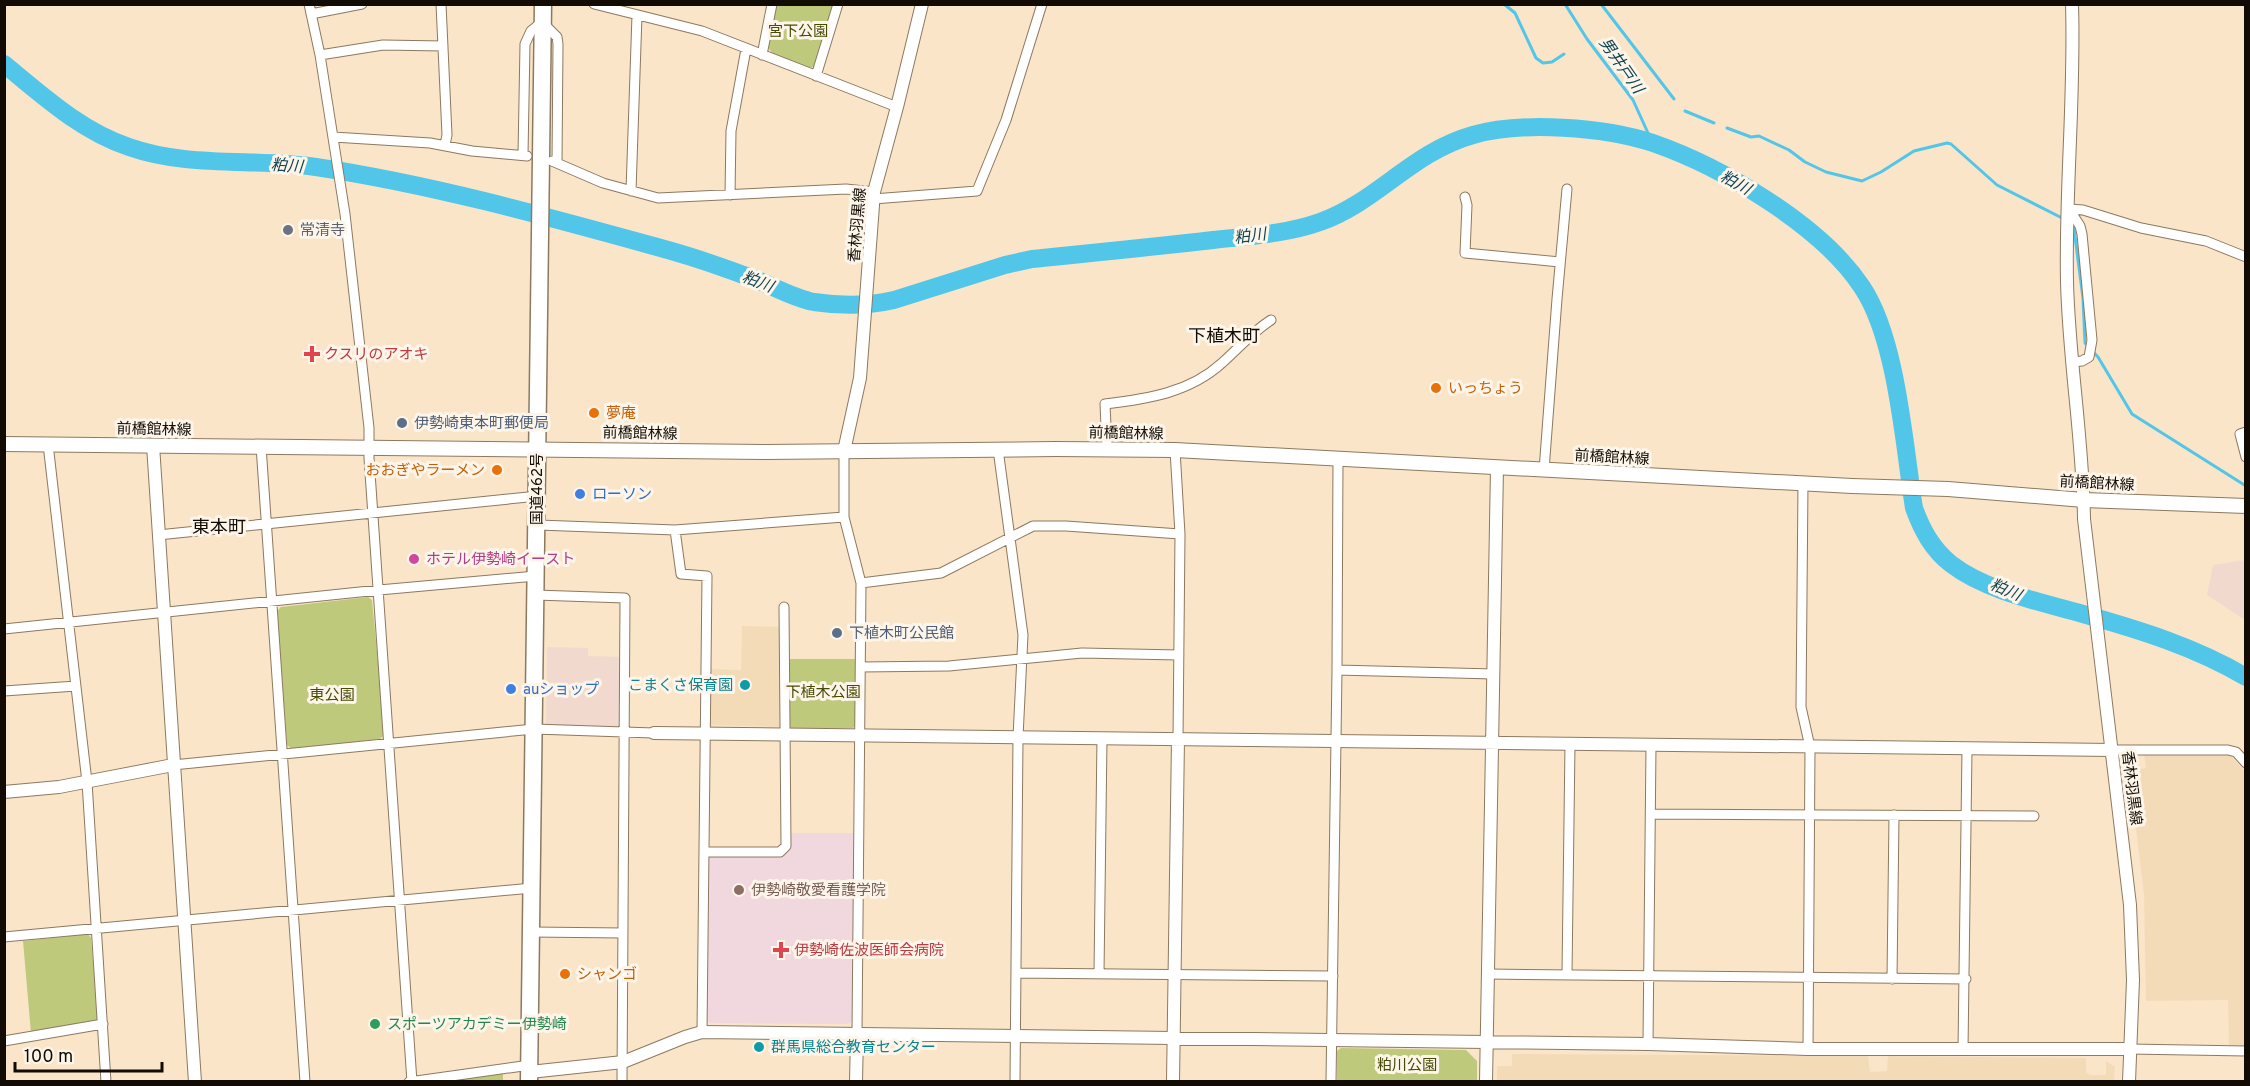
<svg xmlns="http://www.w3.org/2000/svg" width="2250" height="1086" font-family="Overpass,'Noto Sans JP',sans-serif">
  <rect width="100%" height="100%" fill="#fae5c9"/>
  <path fill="#f1d9ce" d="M2245 560H2246L2245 620 2207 595 2213 565Z
    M547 647 588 648V656L622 657V724L617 727 546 726Z"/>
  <path fill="#f4dbb8" d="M742 626 781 627V727L709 725 710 669 741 670Z
    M2144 754 2230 755 2245 772V1047H2229L2228 1000 2146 1001 2144 895 2129 771 2146 768Z
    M1512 1054 1868 1056 1870 1072 1887 1071 1888 1056 2086 1058V1072L2090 1075H2106V1061L2115 1067 2114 1082H1497V1066H1512Z"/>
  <path fill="#f1d7de" d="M789 833H855L853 1020 848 1024 710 1023 705 1019 707 857 711 855 782 854Z"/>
  <path fill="#bfc97c" d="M777 5H835L815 66 810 68 772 53 768 47Z
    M368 597 372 600 385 734 380 739 292 749 287 745 277 611 281 607Z
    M790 659H857L855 726 853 728H790Z
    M88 934 91 938 98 1018 95 1022 31 1033 23 941Z
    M1341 1048 1466 1050 1477 1061V1081H1337V1051Z
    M498 1072 503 1074V1082H432Z"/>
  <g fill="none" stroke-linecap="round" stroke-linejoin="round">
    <path stroke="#52c6e9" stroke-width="3" d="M1504 4 1515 13 1536 58 1543 63 1552 62 1564 54
      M1565 4 1587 39 1633 100 1653 144
      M1601 4 1674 99
      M1685 111 1714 123
      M1727 128 1751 137 1759 136 1789 150 1805 162 1826 172 1862 181 1881 172 1914 151 1947 143 1951 144 1997 185 2064 219
      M2072 225 2074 229 2083 298 2085 343 2098 357 2132 414 2246 486"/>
    <path stroke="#52c6e9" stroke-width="18" d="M4 64C43 96 81 131 129 147 188 168 254 158 316 167 435 185 552 218 668 250 700 259 731 270 762 282 778 289 797 299 814 302 841 306 868 306 894 300L1005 265 1032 259C1092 253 1153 247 1213 240 1249 236 1286 234 1320 222 1377 202 1412 152 1473 135 1522 121 1604 127 1653 143 1722 167 1821 225 1862 287 1897 339 1904 445 1914 508 1922 530 1932 549 1951 564 1986 591 2041 602 2083 614 2140 630 2195 647 2246 677"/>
    <defs>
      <path id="street" d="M309 4 320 55 345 214 369 428V458L412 1082
        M441 4 447 135 445 145
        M594 4 702 31 897 107
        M311 14 362 4
        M320 55 383 45 443 46
        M762 55 772 4
        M816 76 838 4
        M333 137 430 143 472 151 527 156
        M523 155 525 44 531 31 542 22 557 37 558 44 557 163
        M552 161 603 183 658 198 846 189 874 192
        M631 191 637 15
        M730 195 731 131 746 49
        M1465 197 1467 205 1465 253 1560 262
        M873 199 977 191 1006 120 1042 4
        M2069 209 2083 210 2141 228 2206 241 2246 257
        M2069 209 2080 226 2082 234 2092 340 2089 357 2082 361 2072 362
        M2246 432 2240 434 2246 457
        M48 444 87 782 106 1082
        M261 446 305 1082
        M998 449 1023 635 1018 737 1015 1082
        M1107 449 1105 404C1147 399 1189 393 1222 363 1239 348 1252 332 1271 320
        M1175 450 1180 534 1178 739
        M844 451V517L861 583 857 1033
        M1544 470 1557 299 1567 189
        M1803 483 1801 707 1810 747 1808 1049
        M538 525 675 530 844 517
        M675 530 681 574 707 576 702 1032
        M158 535 538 496
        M861 583 941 573 1033 526H1066L1180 534
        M535 595 625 598 622 1082
        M4 629 379 590 536 576
        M861 667 949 666 1082 653 1179 655
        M1337 670 1494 674
        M4 691 76 686
        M2112 750H2228L2236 752 2246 763
        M173 765 534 729 654 733
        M1651 814 2034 816
        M704 852H780L786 846 784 607
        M531 932 623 933
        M4 937 532 888
        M1016 973 1333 976
        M1099 974 1102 738
        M1488 974 1966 979
        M1567 974 1570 744
        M1892 979 1894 815
        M4 1041 103 1024
        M1648 1044 1651 745
        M2129 1049 2246 1051
        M1963 1050 1967 749
        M409 1082 530 1065
        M1331 1082 1337 670 1338 458"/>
      <path id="secondary" d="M2072 4C2075 97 2065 190 2067 282 2069 362 2083 440 2084 519L2130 905 2133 980 2129 1082
        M153 445 195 1082
        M844 451 860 378 874 192 897 107 922 4
        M654 733 2112 750
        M4 792 59 787 173 765
        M530 1072 623 1062 685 1037 702 1032 1648 1044 1808 1049H2129
        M856 1082 857 1033
        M1173 1082 1178 739
        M1486 1082 1497 468"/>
      <path id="primary" d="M4 444 766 452 1056 449 1175 450 1852 486 1948 489 2084 500 2246 506"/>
      <path id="highway" d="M529 1082 543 4"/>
    </defs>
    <use href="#street" stroke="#8c795f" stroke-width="11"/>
    <use href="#secondary" stroke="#8c795f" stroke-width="14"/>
    <use href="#primary" stroke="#8c795f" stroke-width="16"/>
    <use href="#highway" stroke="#8c795f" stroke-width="19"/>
    <use href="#street" stroke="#fff" stroke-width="9"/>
    <use href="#secondary" stroke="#fff" stroke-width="12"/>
    <use href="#primary" stroke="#fff" stroke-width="14"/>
    <use href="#highway" stroke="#fff" stroke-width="16"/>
  </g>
  <circle fill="#6b7280" stroke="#fdf5e9" stroke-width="2" cx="288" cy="230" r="6"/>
  <g fill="#e0444e" stroke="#fdf5e9" stroke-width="2">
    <path d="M309 345h6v6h6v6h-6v6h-6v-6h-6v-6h6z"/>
    <path d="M778 941h6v6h6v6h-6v6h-6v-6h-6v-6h6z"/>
  </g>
  <g fill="#e8710a" stroke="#fdf5e9" stroke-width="2">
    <circle cx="1436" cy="388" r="6"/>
    <circle cx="594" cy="413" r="6"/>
    <circle cx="497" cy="470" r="6"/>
    <circle cx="565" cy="974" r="6"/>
  </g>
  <g fill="#5c6f8a" stroke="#fdf5e9" stroke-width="2">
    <circle cx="402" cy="423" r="6"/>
    <circle cx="837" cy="633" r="6"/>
  </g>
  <g fill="#3f7fe0" stroke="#fdf5e9" stroke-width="2">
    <circle cx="580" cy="494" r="6"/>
    <circle cx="511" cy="689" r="6"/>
  </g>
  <circle fill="#d1479c" stroke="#fdf5e9" stroke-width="2" cx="414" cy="559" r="6"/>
  <g fill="#0f9aa8" stroke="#fdf5e9" stroke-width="2">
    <circle cx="745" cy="685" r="6"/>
    <circle cx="759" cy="1047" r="6"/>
  </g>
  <circle fill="#8d6e63" stroke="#fdf5e9" stroke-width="2" cx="739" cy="890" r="6"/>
  <circle fill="#2e9e5b" stroke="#fdf5e9" stroke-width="2" cx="375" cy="1024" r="6"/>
  <g text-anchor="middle" stroke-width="6" stroke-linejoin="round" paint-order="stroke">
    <g font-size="15" fill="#454b04" stroke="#fdf5e9">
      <text x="798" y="36">宮下公園</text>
      <text x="823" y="697">下植木公園</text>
      <text x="332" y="700">東公園</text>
      <text x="1407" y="1070">粕川公園</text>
    </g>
    <g font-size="15" fill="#110b03" stroke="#fdf5e9">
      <text transform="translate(857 225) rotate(-85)" y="5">香林羽黒線</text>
      <text transform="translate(154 429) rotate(1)" y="5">前橋館林線</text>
      <text transform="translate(640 433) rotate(1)" y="5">前橋館林線</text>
      <text transform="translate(1126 433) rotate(1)" y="5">前橋館林線</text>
      <text transform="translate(1612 457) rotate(3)" y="5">前橋館林線</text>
      <text transform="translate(2097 483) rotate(3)" y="5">前橋館林線</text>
      <text transform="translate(537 489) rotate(-90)" y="5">国道462号</text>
      <text transform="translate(2132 788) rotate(83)" y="5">香林羽黒線</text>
    </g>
    <g font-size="15" fill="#5b616d" stroke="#fdf5e9" text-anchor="start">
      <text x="300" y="235">常清寺</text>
    </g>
    <g font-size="15" fill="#be3a42" stroke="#fdf5e9" text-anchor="start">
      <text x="324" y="359">クスリのアオキ</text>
      <text x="794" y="955">伊勢崎佐波医師会病院</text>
    </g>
    <g font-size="15" fill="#c56008" stroke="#fdf5e9" text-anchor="start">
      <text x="1448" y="393">いっちょう</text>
      <text x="606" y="418">夢庵</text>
      <text x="485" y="475" text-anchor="end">おおぎやラーメン</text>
      <text x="577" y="979">シャンゴ</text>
    </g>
    <g font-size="15" fill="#4e5e75" stroke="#fdf5e9" text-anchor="start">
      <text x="414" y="428">伊勢崎東本町郵便局</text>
      <text x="849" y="638">下植木町公民館</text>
    </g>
    <g font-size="15" fill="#366cbe" stroke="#fdf5e9" text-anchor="start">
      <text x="592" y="499">ローソン</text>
      <text x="523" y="694">auショップ</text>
    </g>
    <g font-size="15" fill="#b23c85" stroke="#fdf5e9" text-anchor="start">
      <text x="426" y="564">ホテル伊勢崎イースト</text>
    </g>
    <g font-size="15" fill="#0d838f" stroke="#fdf5e9" text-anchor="end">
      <text x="733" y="690">こまくさ保育園</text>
      <text x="771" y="1052" text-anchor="start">群馬県総合教育センター</text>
    </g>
    <g font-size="15" fill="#785e54" stroke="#fdf5e9" text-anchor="start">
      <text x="751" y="895">伊勢崎敬愛看護学院</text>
    </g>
    <g font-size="15" fill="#27864d" stroke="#fdf5e9" text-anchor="start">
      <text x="387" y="1029">スポーツアカデミー伊勢崎</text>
    </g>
    <g font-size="16" font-style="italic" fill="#114452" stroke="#fdf5e9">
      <text transform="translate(1622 65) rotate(55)" y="6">男井戸川</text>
      <text transform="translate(287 165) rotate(4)" y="6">粕川</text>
      <text transform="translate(1736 182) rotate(29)" y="6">粕川</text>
      <text transform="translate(1250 235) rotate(-7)" y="6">粕川</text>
      <text transform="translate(758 281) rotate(21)" y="6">粕川</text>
      <text transform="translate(2006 589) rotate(23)" y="6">粕川</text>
    </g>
    <g font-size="18" fill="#110b03" stroke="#fdf5e9">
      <text x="1224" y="342">下植木町</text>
      <text x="219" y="533">東本町</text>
    </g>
  </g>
  <rect width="2250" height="1086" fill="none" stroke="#110b03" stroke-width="12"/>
  <path d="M15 1062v9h147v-9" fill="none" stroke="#110b03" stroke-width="3"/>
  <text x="24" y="1062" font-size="18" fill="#110b03" stroke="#fdf5e9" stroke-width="4.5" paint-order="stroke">100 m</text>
</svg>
